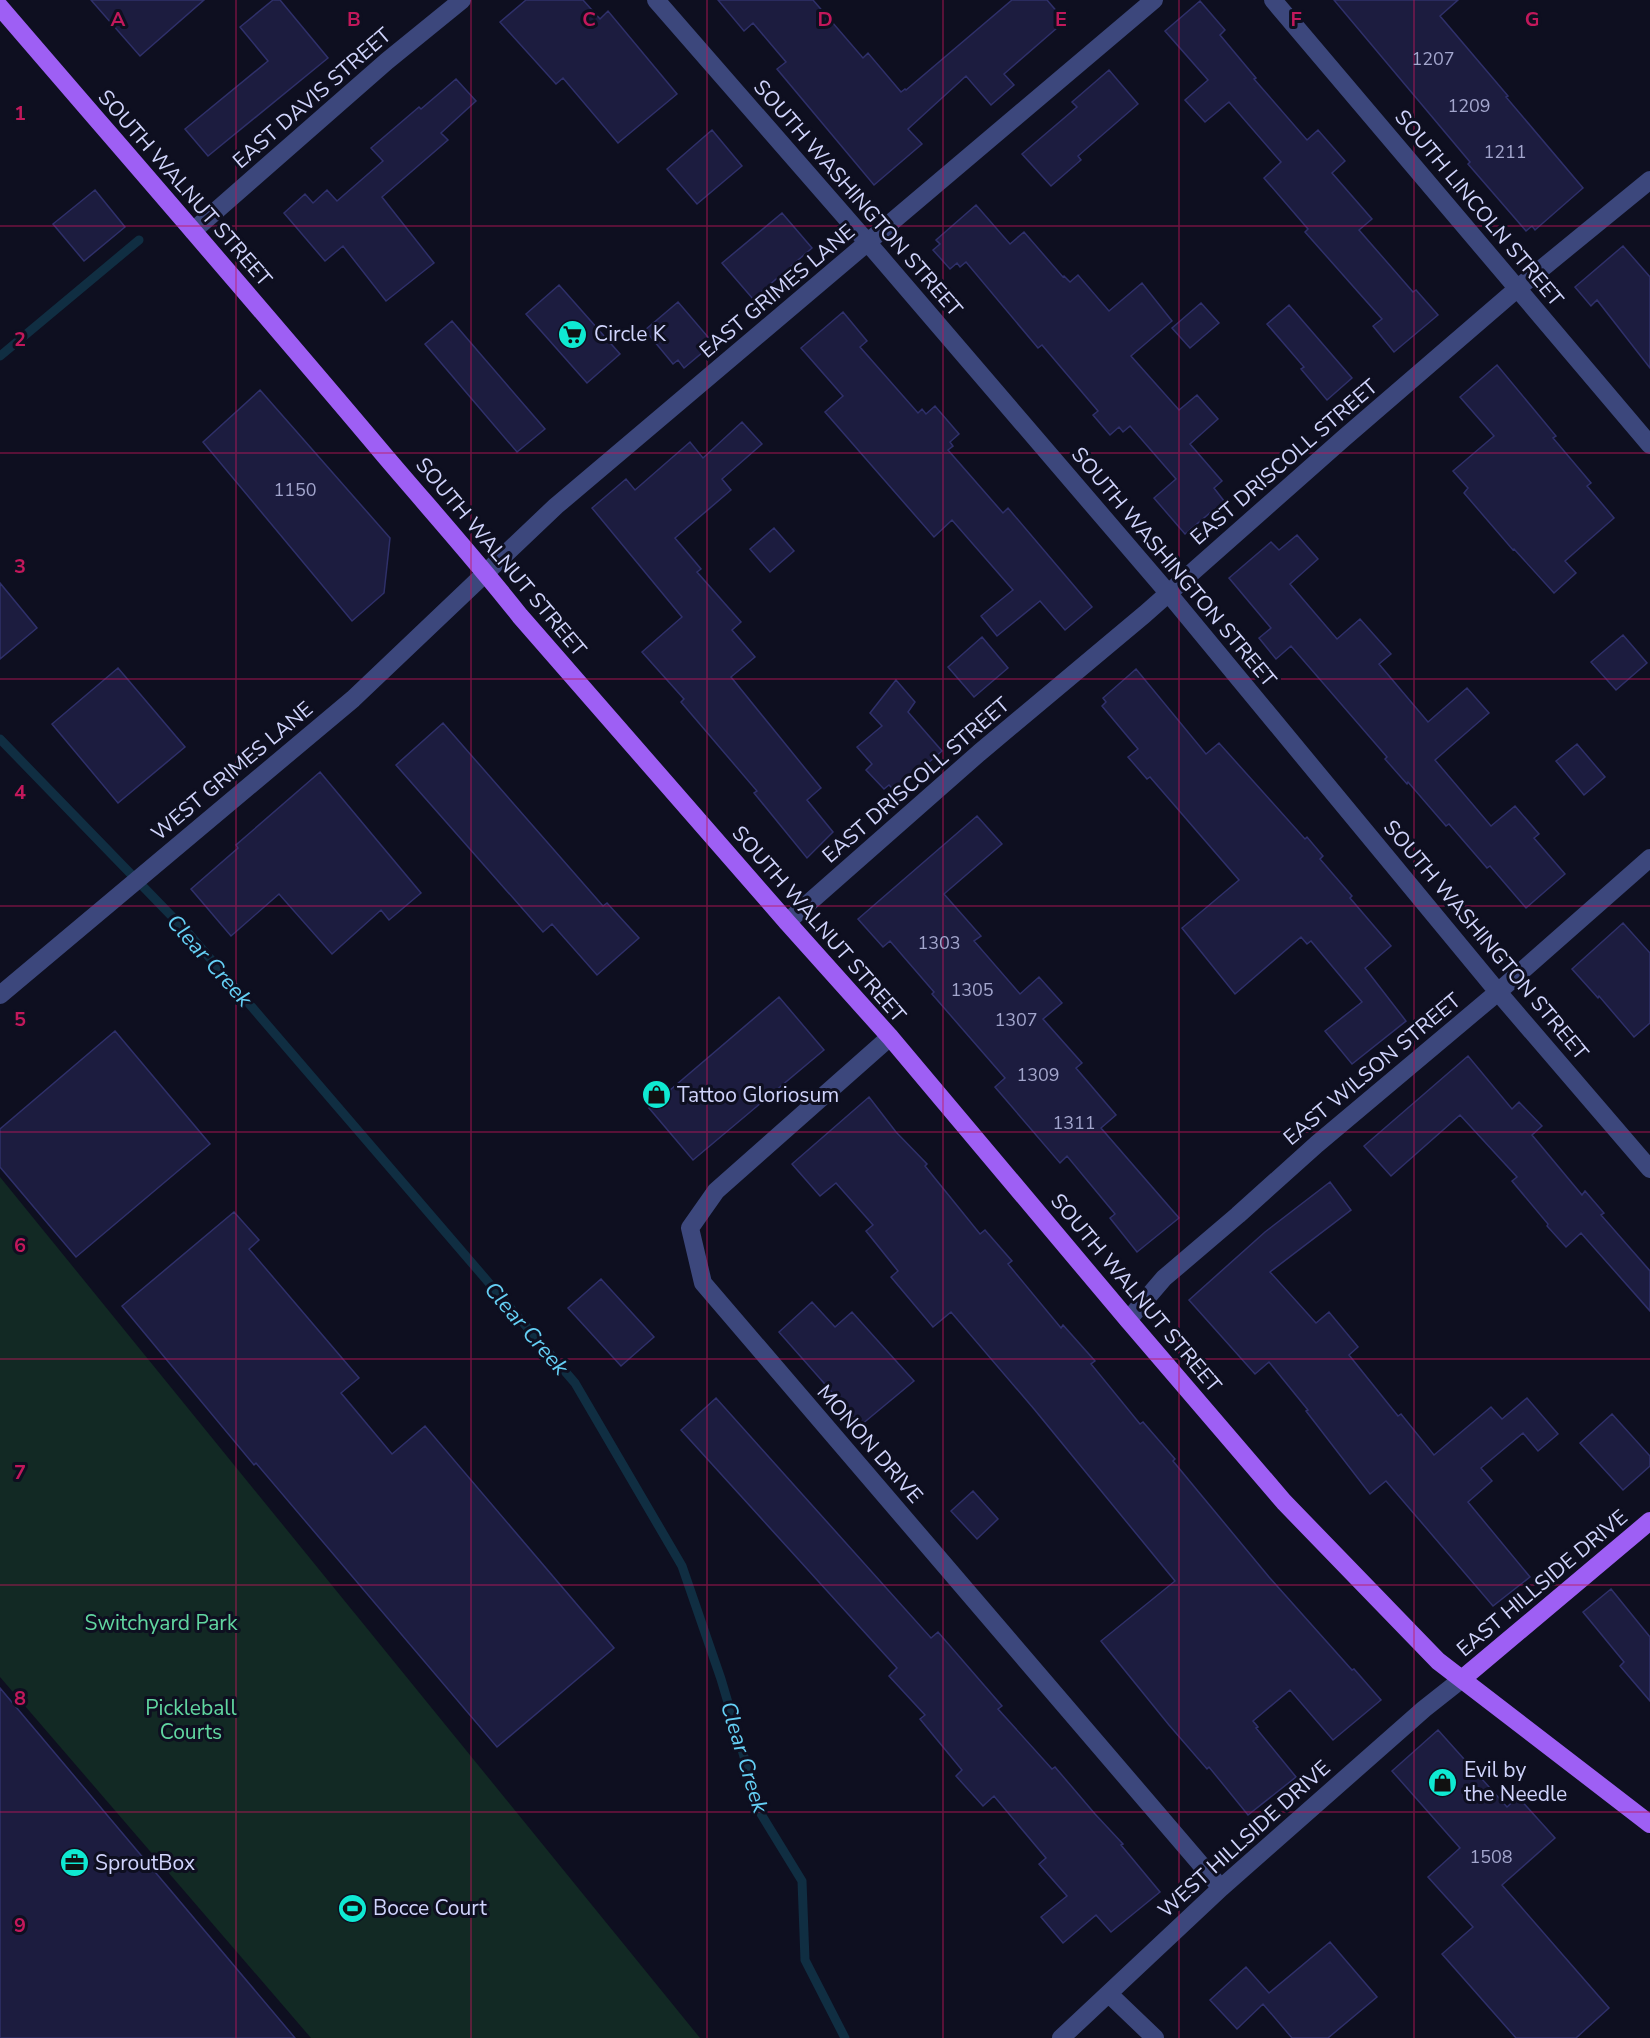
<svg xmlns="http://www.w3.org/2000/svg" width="1650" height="2038" font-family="'Nunito Sans',sans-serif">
  <rect width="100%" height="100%" fill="#0e0f20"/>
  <path fill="#122924" d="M0 1177 700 2038H311L0 1677Z"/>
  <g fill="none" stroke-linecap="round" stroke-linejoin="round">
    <path stroke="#102e42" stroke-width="9" d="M0 356 139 240
      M0 739 190 935 575 1383 682 1566 721 1679 761 1814 802 1881 805 1960 845 2038"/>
  </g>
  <path fill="#1c1c3f" stroke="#2f306a" stroke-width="1.5" d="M91 0H204L140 56Z
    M273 0H280L328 58 208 156 185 129 268 61 240 27Z
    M526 0H583L600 19 608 11 677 94 618 143 563 78 556 84 500 22Z
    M718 0H813L863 58 868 53 901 92 905 89 906 90 1012 0H1047L1065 21 1004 74 1014 85 991 105 966 76 908 129 922 144 874 185 777 69 786 62 753 23 744 31Z
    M1334 0H1458L1440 16 1508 96 1506 97 1583 188 1535 230 1532 226 1526 231 1468 164 1470 162Z
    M1200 1 1225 30 1220 35 1256 78 1254 79 1307 140 1318 130 1345 161 1332 173 1372 219 1359 230 1413 292 1416 290 1438 315 1394 352 1373 326 1382 319 1305 232 1308 229 1264 178 1281 162 1229 102 1205 122 1185 100 1208 80 1165 31Z
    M1109 70 1138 104 1078 156 1081 160 1051 186 1022 154 1077 107 1072 102Z
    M456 79 476 101 441 133 448 140 382 197 434 263 386 301 343 246 325 261 284 213 305 194 313 203 327 190 337 201 383 161 371 148 419 107 421 109Z
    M712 130 742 166 697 204 667 169Z
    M95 190 125 227 84 261 53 224Z
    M976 205 1010 244 1024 232 1063 277 1064 276 1070 282 1078 275 1109 311 1142 283 1172 321 1131 356 1179 410 1197 395 1218 419 1190 444 1222 481 1214 488 1224 501 1185 534 1154 498 1176 479 1130 426 1123 432 1119 427 1110 435 1093 415 1098 411 1042 345 1038 348 966 262 960 267 957 263 950 269 933 250 940 244 936 240Z
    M782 213 812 248 753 299 722 263Z
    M1623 246 1650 277V368L1597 300 1591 306 1575 287Z
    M559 285 620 354 587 383 526 314Z
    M678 302 708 337 705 339 710 346 684 368 678 360 673 364 645 330Z
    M1201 303 1219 323 1190 348 1172 328Z
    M1289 305 1352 378 1327 400 1301 369 1304 367 1267 324Z
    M843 312 867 341 860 347 918 413 922 409 926 414 935 406 959 434 950 442 953 446 948 450 1003 513 1008 508 1092 607 1065 630 1040 601 997 636 981 616 1013 590 952 520 934 537 825 412 843 396 801 348Z
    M452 321 545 429 517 452 425 344Z
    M1497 365 1556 436 1553 438 1591 483 1587 486 1614 518 1565 561 1576 573 1554 593 1514 549 1513 550 1464 493 1468 488 1453 471 1494 436 1460 397Z
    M260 390 390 538 384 593 352 621 203 442Z
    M742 422 762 444 722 479 731 490 675 538 701 569 697 572 741 622 732 630 755 657 731 677 821 788 807 800 833 832 807 858 754 793 757 791 681 702 684 699 642 652 682 617 592 508 626 479 635 490 690 442 703 458Z
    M774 528 794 551 770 572 750 549Z
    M1297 535 1318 559 1290 584 1337 639 1360 619 1391 654 1379 664 1428 722 1467 688 1489 713 1435 760 1491 826 1515 806 1539 834 1534 838 1565 874 1526 908 1490 866 1487 868 1449 824 1446 826 1408 782 1407 784 1385 759 1387 757 1291 646 1276 659 1259 638 1271 628 1229 578 1271 542 1279 550Z
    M0 583 37 628 0 659Z
    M1623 635 1647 663 1616 690 1591 662Z
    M982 637 1008 668 974 697 948 667Z
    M118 668 185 747 118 803 52 724Z
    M1136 669 1206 754 1219 743 1305 839 1307 837 1323 856 1320 859 1352 896 1350 898 1391 946 1365 968 1406 1021 1352 1064 1325 1031 1362 1002 1311 941 1307 944 1301 937 1235 994 1182 928 1239 880 1150 777 1147 779 1128 757 1138 749 1102 706 1106 702 1103 698Z
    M896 680 915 702 908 712 942 751 895 791 889 785 884 789 866 770 872 764 857 747 882 726 870 713Z
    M443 723 603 906 607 903 639 938 597 975 552 924 543 932 396 765Z
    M1577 744 1605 777 1584 795 1556 761Z
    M320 772 421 893 389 920 381 910 332 954 279 894 231 936 191 889 238 848 236 845Z
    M977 816 1002 844 944 894 981 936 974 941 1020 994 1039 977 1062 1003 1043 1019 1082 1063 1076 1068 1116 1115 1101 1128 1179 1218 1137 1252 1110 1218 1115 1214 1067 1156 1060 1163 995 1087 1005 1078 932 994 934 992 890 941 883 947 858 919Z
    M1623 923 1650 953V1023L1634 1037 1599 996 1598 998 1572 969Z
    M779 997 824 1050 693 1160 649 1108Z
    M115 1031 210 1144 76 1257 0 1167V1129Z
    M1468 1056 1512 1109 1519 1102 1542 1126 1532 1135 1582 1195 1585 1191 1604 1213 1601 1215 1650 1271V1311L1581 1233 1566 1247 1547 1226 1548 1224 1512 1181 1517 1177 1460 1115 1391 1176 1364 1146Z
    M869 1097 896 1132 927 1164 925 1166 980 1234 985 1230 1012 1261 1008 1264 1061 1328 1063 1325 1095 1361 1091 1364 1140 1424 1143 1422 1175 1459 1173 1461 1269 1577 1352 1670 1354 1669 1381 1700 1333 1740 1290 1690 1253 1721 1258 1727 1256 1728 1296 1777 1248 1815 1209 1767 1207 1769 1169 1725 1101 1641 1175 1581 1034 1409 951 1312 933 1327 891 1277 898 1271 866 1231 873 1225 836 1183 820 1196 792 1164Z
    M1330 1182 1351 1210 1270 1272 1316 1323 1329 1312 1358 1347 1349 1355 1398 1416 1401 1414 1434 1455 1491 1407 1502 1419 1527 1398 1558 1434 1538 1451 1523 1433 1481 1468 1492 1481 1468 1502 1530 1577 1493 1606 1386 1481 1370 1494 1306 1411 1308 1410 1269 1362 1255 1374 1189 1300 1265 1232Z
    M234 1212 259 1240 249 1249 359 1378 341 1393 392 1454 425 1426 614 1648 497 1747 256 1463 254 1465 122 1306Z
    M601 1279 654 1337 621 1366 568 1308Z
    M812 1302 835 1327 852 1312 914 1381 861 1425 779 1332Z
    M716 1398 931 1638 938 1632 1002 1706 998 1709 1052 1769 1055 1767 1095 1814 1123 1844 1121 1845 1160 1892 1111 1932 1096 1915 1063 1943 1041 1917 1067 1896 1039 1864 1046 1858 994 1796 983 1806 956 1776 962 1770 920 1719 925 1715 889 1676 897 1668 681 1430Z
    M1612 1414 1650 1456V1466L1623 1490 1580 1443Z
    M973 1491 998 1519 977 1539 951 1511Z
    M1611 1589 1650 1637V1701L1620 1666 1624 1662 1583 1612Z
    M0 1688 295 2038H0Z
    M1438 1730 1507 1807 1518 1797 1555 1838 1502 1885 1609 2008 1576 2038H1516L1442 1954 1473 1927 1428 1877 1460 1848 1392 1771Z
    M1330 1942 1377 1997 1328 2038H1292L1263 2004 1237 2029 1210 2000 1246 1967 1269 1993Z"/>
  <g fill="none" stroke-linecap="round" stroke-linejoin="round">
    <path stroke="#3c477c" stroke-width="18" d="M656 0 881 258 1169 594 1498 992 1650 1169
      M1273 0 1650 445
      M193 231 387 61 462 0
      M787 922 979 753 1145 614 1344 438 1518 288 1650 180
      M0 995 353 699 556 506 1154 0
      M890 1037 716 1191 690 1228 703 1283 1221 1888
      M1128 1320 1164 1278 1238 1215 1317 1144 1498 992 1650 858
      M1109 1994 1155 2038
      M1061 2038 1221 1888 1424 1709 1462 1679"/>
    <path stroke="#9e5ff4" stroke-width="18" d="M0 7C128 156 258 305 385 456 430 509 477 561 520 616L787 922 890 1037 1128 1320 1284 1502 1438 1661 1650 1824
      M1462 1679 1650 1521"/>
  </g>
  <path fill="none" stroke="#c2185b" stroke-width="1.5" stroke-opacity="0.55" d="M236 0V2038M471 0V2038M707 0V2038M943 0V2038M1179 0V2038M1414 0V2038M0 226H1650M0 453H1650M0 679H1650M0 906H1650M0 1132H1650M0 1359H1650M0 1585H1650M0 1812H1650"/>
  <defs>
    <symbol id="supermarket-disc" viewBox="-11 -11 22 22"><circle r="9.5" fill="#0fe9d2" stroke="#0e0f20"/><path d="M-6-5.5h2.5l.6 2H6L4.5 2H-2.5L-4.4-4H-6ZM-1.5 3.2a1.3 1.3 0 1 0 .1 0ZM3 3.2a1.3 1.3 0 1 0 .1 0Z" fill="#111"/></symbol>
    <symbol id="shop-disc" viewBox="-11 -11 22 22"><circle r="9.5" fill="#0fe9d2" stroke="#0e0f20"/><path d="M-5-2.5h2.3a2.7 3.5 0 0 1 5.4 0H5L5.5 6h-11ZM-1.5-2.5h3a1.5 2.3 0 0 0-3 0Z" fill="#111"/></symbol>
    <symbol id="office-disc" viewBox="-11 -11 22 22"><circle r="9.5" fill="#0fe9d2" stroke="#0e0f20"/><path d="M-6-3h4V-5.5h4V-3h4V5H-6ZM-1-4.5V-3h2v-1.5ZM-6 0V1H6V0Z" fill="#111"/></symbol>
    <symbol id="stadium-disc" viewBox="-11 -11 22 22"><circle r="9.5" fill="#0fe9d2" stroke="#0e0f20"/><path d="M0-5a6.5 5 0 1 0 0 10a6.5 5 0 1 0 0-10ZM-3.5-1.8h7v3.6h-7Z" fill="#111"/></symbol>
  </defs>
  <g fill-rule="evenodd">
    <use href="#supermarket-disc" x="556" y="318" width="33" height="33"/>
    <use href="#shop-disc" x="640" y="1078" width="33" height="33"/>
    <use href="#shop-disc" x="1426" y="1766" width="33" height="33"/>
    <use href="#office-disc" x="58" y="1846" width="33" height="33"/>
    <use href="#stadium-disc" x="336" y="1892" width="33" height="33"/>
  </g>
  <g text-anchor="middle" stroke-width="6" stroke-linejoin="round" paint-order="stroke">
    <g font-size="18" fill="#a3a6cd">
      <text x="1433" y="65">1207</text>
      <text x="1469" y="112">1209</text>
      <text x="1505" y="158">1211</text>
      <text x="295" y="496">1150</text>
      <text x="939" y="949">1303</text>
      <text x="972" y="996">1305</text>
      <text x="1016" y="1026">1307</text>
      <text x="1038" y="1081">1309</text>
      <text x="1074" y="1129">1311</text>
      <text x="1491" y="1863">1508</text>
    </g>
    <g font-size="21" fill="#d0d4fc" stroke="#0e0f20">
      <text transform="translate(312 98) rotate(-41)" y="7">EAST DAVIS STREET</text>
      <text transform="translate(185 188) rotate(49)" y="7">SOUTH WALNUT STREET</text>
      <text transform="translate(858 198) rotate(49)" y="7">SOUTH WASHINGTON STREET</text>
      <text transform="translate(1479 208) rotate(50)" y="7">SOUTH LINCOLN STREET</text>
      <text transform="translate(777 291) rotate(-40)" y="7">EAST GRIMES LANE</text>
      <text transform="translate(1284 462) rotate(-41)" y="7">EAST DRISCOLL STREET</text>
      <text transform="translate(501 557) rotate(50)" y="7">SOUTH WALNUT STREET</text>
      <text transform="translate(1174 567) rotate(50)" y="7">SOUTH WASHINGTON STREET</text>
      <text transform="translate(232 771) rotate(-40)" y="7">WEST GRIMES LANE</text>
      <text transform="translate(916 780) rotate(-41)" y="7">EAST DRISCOLL STREET</text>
      <text transform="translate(819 924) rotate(49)" y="7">SOUTH WALNUT STREET</text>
      <text transform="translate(1486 940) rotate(50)" y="7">SOUTH WASHINGTON STREET</text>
      <text transform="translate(1372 1069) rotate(-40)" y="7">EAST WILSON STREET</text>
      <text transform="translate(1136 1293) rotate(50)" y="7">SOUTH WALNUT STREET</text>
      <text transform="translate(870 1444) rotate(49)" y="7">MONON DRIVE</text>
      <text transform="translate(1542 1583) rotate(-40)" y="7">EAST HILLSIDE DRIVE</text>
      <text transform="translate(1244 1839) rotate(-42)" y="7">WEST HILLSIDE DRIVE</text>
    </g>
    <g font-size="21" fill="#d0d4fc" stroke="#0e0f20" text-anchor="start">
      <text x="594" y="341">Circle K</text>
      <text x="677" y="1102">Tattoo Gloriosum</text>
      <text x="1464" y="1777">Evil by<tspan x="1464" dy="24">the Needle</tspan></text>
      <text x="95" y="1870">SproutBox</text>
      <text x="373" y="1915">Bocce Court</text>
    </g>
    <g font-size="21" fill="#61d7a1" stroke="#0e0f20">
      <text x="161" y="1630">Switchyard Park</text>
      <text x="191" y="1715">Pickleball<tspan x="191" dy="24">Courts</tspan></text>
    </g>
    <g font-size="22" font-style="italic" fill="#65d0f5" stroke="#0e0f20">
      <text transform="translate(210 960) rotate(48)" y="8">Clear Creek</text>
      <text transform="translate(527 1328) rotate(49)" y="8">Clear Creek</text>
      <text transform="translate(745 1757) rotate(73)" y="8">Clear Creek</text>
    </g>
  </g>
  <g font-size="20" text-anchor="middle" font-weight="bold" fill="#c2185b" stroke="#0e0f20" stroke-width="6" stroke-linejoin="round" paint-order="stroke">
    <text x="118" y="26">A</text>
    <text x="354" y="26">B</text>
    <text x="589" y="26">C</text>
    <text x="825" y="26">D</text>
    <text x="1061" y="26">E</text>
    <text x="1296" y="26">F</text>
    <text x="1532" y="26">G</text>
    <text x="20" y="120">1</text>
    <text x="20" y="346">2</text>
    <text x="20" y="573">3</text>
    <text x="20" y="799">4</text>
    <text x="20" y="1026">5</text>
    <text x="20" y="1252">6</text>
    <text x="20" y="1479">7</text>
    <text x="20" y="1705">8</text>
    <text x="20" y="1932">9</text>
  </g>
</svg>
